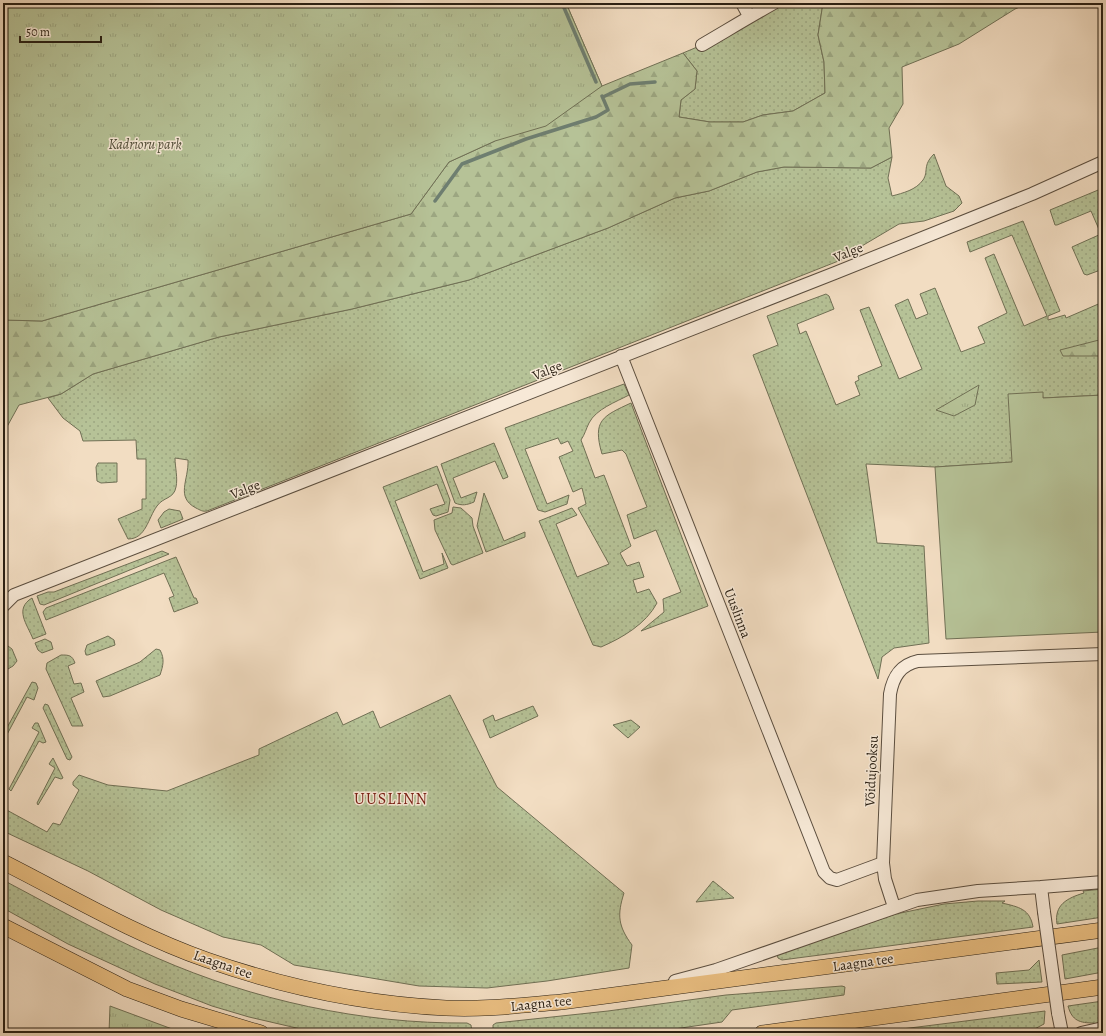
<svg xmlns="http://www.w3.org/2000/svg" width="1106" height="1036" font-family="Alegreya,serif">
  <defs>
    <pattern id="grass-dots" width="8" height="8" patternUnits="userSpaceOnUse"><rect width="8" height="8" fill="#b6c297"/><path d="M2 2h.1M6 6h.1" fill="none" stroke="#9ca681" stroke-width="1.8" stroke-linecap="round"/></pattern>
    <pattern id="forest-firs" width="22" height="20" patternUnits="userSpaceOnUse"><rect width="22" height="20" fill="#b6c297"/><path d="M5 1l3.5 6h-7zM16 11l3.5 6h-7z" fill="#9ca681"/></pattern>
    <pattern id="park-tufts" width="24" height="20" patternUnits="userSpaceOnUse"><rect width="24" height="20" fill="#b6c297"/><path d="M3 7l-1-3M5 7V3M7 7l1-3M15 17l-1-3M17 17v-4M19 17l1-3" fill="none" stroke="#9ca681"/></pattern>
  </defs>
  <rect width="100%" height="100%" fill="#f2ddc2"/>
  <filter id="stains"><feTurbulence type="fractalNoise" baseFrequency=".005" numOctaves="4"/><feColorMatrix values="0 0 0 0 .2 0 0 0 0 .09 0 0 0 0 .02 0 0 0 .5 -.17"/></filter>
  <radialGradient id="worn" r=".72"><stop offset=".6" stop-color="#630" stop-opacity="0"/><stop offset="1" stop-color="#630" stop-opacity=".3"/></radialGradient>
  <path fill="url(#grass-dots)" stroke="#707055" d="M774 3H823L818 35 824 62 825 93 793 111 763 115 743 122H710L679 117 681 100 695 89 697 71 683 53 702 45Z
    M934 154 946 186 959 196 962 203 954 211 924 221 899 224 850 253 851 256 207 511C203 512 200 510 196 508 175 497 189 480 188 460L175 458C175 467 178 478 176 487 174 499 163 497 157 506 148 518 146 539 128 539L118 519 142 509V499H146V459H137L136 440 83 441 80 431 63 418 48 398 61 394 93 374 219 337 352 309 469 280 608 228 675 198 709 191 757 172 784 167 871 168 892 157 888 178 892 196C903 193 916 190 923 180 929 171 922 166 934 154Z
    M1103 188V269L1087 275 1084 274 1072 247 1101 234 1091 211 1057 225H1055L1050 210Z
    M1023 221 1060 311 1048 316V320L1065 315 1066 318 1103 302V395L1043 398 1042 392 1013 462 935 467 866 464 877 543 924 546 929 643 894 648 882 657 878 679 753 355 778 345 767 316 826 294 829 296 834 309 797 324 800 334 806 331 836 405 860 395 855 382 859 380 858 376 882 366 860 310 869 307 899 379 922 369 895 305 908 299 916 319 928 314 920 294 935 288 961 352 985 343 978 327 1007 313 985 258 994 254 1024 326 1047 316 1012 235 970 252 967 242Z
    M624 384 629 395C616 402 596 409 589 423 586 429 585 434 581 440L595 478 604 475 631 546 620 553 627 566 639 562 644 577 633 580 637 593 649 589 657 603C646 624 622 638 601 647L593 645 539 521 572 508 577 515 556 524 577 577 609 564 578 508 586 504 582 488 573 492 559 457 573 451 568 441 561 444 558 438 525 449 547 504 569 495 567 504 545 512 538 510 505 428Z
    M631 403 708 606 641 631 664 612 663 599 681 592 656 530 634 539 627 515 647 507 626 454 622 450 602 454C592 420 603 416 631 403Z
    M494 443 508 477 503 479 495 461 453 478 461 498 477 492 474 502C467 505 462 506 455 503L441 464Z
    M98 463H117V482L101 483 97 481 96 467Z
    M437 466 450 500 448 512 436 516 433 515 430 509 445 504 437 484 395 501 423 572 444 564 442 553 448 568 420 579 383 487Z
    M484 493 504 541 525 532V537L486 552 477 526Z
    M453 507 461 508 472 518 473 526 483 553 453 565 451 564 435 530 434 520 452 513Z
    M169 509 180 511 183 519 161 528 158 520 164 512Z
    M162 551 169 554 44 605 40 604 37 596 48 592H54Z
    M176 557 194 598H196L198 603 174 612 169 598 174 596 164 573 46 620 43 612 46 608Z
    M32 598 46 634 33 639C27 624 14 609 32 598Z
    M108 636 114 640 115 645 88 655H86L85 651 87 645Z
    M45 639 51 642 53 649 42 653 38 650 35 643Z
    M4 643 12 649 17 661 13 666 3 672Z
    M156 649 160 650C165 659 163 666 160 675L110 696 103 697 96 681 140 662Z
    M61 655C69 655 72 655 75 663L68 666 74 684 81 683 84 692 71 698 83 726H72L46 669 47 663Z
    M32 682 36 683 38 688 34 700 27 697 3 742V735Z
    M450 695 497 787 624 893C617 915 618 926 632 945L629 968 547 981 487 988 419 986 294 965 261 945 223 937 161 910 88 871 3 831V808L47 832 53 823 60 825 79 790 73 785V782L79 775 108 785 167 791 259 755V749L337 712 343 725 373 711 380 728Z
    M45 704 48 705 72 757 70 760 67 759 43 708Z
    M533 706 538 716 490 738 483 720 493 715 495 721Z
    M631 720 640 727 628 738 613 725Z
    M35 723H38L46 742 43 743 39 741 11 791 9 789 39 732 32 728Z
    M53 758 63 778 61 779 55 777 38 805 37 803 55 768 49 764Z
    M3 880C54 907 104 935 157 958 253 1000 362 1024 467 1023L471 1025 472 1033H318L249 1017 212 1006 155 984 68 944 3 908Z
    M713 881 734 898 696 902Z
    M1103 889V917L1057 924C1054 905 1067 898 1084 893L1083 891Z
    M978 901H1005L1002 903C1019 907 1030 909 1033 927L782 960 778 958 777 954 896 914 944 904Z
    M1103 947V972L1065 979 1062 955Z
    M1039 960 1042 982 997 984 996 973 1029 970Z
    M842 986 845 987 844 995 732 1010 722 1022 647 1033H493V1025L496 1023 608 1011 726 995Z
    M1103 1001V1023L1094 1025V1023C1080 1023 1072 1021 1068 1006Z
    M1045 1011 1044 1024 1027 1033H870Z"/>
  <path fill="url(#forest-firs)" stroke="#707055" d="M566 3 602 86 683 53 697 71 695 89 681 100 679 117 710 122H743L763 115 793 111 825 93 824 62 818 35 823 3H1029L1015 9 959 44 902 67 903 104 889 128 892 157 871 168 784 167 757 172 709 191 675 198 608 228 469 280 352 309 219 337 93 374 61 394 19 405 3 434V320L42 321 411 214 449 162 495 141Z
    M1099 340 1103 341V356H1063L1060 350Z"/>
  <path fill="url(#park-tufts)" stroke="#707055" d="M3 3H566L602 86 546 126 495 141 449 162 411 214 42 321 3 320Z
    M979 385 975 405 954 416 936 410Z
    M110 1006 183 1033H109Z"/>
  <path fill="#b6c297" stroke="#707055" d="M1043 392V398L1103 395V632L946 639 935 467 1012 462 1008 394Z"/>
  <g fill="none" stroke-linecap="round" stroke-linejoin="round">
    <path stroke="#6e7e70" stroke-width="3.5" d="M562 3 596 82
      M603 97 630 84 655 82
      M435 201 462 164 526 139 596 117 608 110 602 96"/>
    <defs>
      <path id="minor" d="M742 3 749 16
        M702 45C726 31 749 17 774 3
        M621 356 824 872 830 878 837 880 883 863
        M3 606 14 595 835 273 1032 194 1103 162
        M1041 887 1103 882
        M894 907 885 879 883 863 890 694C893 677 900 665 918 661L1103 654
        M675 981 716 970 917 900 978 891 1041 887 1044 912
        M1058 1013 1062 1033
        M1081 1033 1103 1028"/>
      <path id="major" d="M3 862C70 896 136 935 207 960 284 987 365 1004 446 1008 484 1010 523 1005 561 1002L1103 930
        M3 926 127 989 181 1009 261 1033
        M762 1033 1103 987"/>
    </defs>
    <use href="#minor" stroke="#5b4e3f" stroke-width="14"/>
    <use href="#major" stroke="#291f13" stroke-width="16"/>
    <use href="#minor" stroke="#f7e9d7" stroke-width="12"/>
    <use href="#major" stroke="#e9be81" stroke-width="15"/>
    <defs>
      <path id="minor-bridge" d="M1044 912 1058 1013"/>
    </defs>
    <use href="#minor-bridge" stroke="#5b4e3f" stroke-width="14" stroke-linecap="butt"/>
    <use href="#minor-bridge" stroke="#f7e9d7" stroke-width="12"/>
  </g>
  <g text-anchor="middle" stroke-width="3" stroke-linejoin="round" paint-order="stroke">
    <g font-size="14" font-style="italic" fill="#53503b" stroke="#f7e9d7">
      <text x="145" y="149">Kadrioru park</text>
    </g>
    <g font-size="14" fill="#291f13" stroke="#f7e9d7">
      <text transform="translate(848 252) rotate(-22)" y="5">Valge</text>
      <text transform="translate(547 370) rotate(-22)" y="5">Valge</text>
      <text transform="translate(245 489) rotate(-21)" y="5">Valge</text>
      <text transform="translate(738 613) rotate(69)" y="5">Uuslinna</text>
      <text transform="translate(871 771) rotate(-87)" y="5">Võidujooksu</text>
      <text transform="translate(863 962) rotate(-8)" y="5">Laagna tee</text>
      <text transform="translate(223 964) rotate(19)" y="5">Laagna tee</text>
      <text transform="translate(541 1003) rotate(-6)" y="5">Laagna tee</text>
    </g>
    <g font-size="16" letter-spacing="1" fill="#7a1f14" stroke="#f7e9d7">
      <text x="391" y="804">UUSLINN</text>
    </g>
  </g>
  <rect width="1106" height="1036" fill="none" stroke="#f2ddc2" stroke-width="16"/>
  <rect x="4" y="4" width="1098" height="1028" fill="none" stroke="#291f13" stroke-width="2"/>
  <rect x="8" y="8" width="1090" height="1020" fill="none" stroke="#291f13"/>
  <path d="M20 36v6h81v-6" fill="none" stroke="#291f13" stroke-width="2"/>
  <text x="26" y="36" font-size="12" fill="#291f13" stroke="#f7e9d7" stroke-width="3" paint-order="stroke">50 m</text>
  <rect width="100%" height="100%" filter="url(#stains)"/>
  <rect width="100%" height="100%" fill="url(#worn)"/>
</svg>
